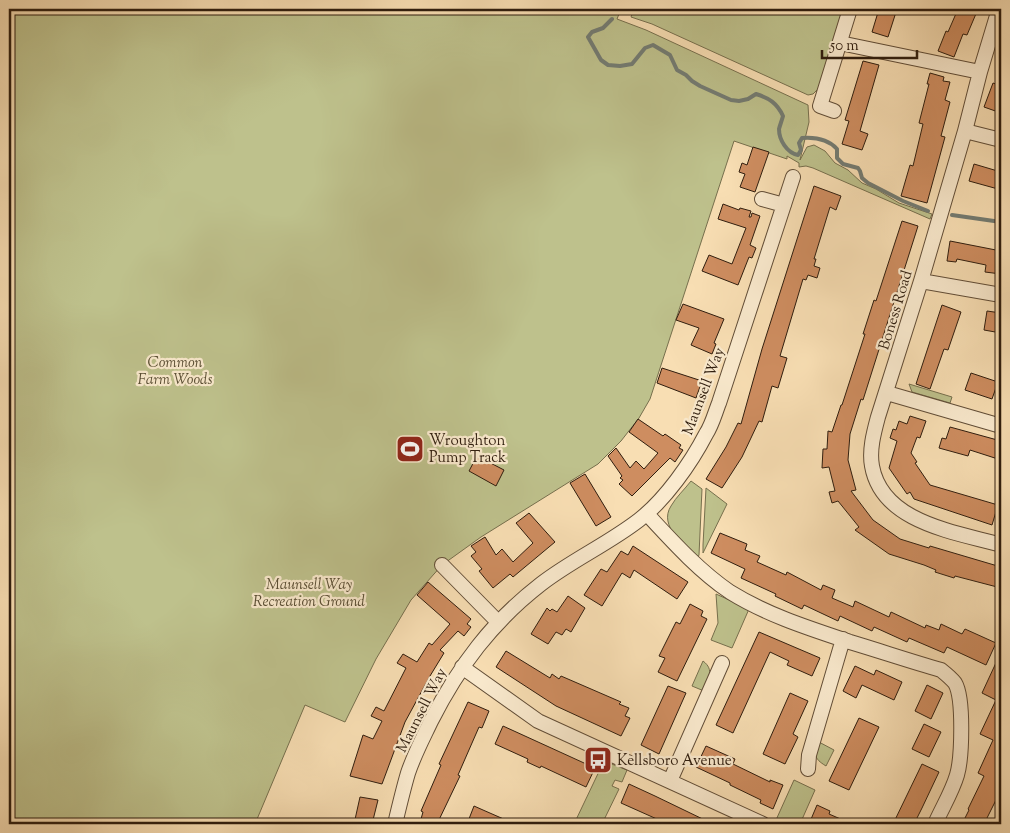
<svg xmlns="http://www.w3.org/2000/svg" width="1010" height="833" font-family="'Sorts Mill Goudy',serif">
  <rect width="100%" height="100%" fill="#f8deb3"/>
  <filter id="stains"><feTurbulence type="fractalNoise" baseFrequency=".004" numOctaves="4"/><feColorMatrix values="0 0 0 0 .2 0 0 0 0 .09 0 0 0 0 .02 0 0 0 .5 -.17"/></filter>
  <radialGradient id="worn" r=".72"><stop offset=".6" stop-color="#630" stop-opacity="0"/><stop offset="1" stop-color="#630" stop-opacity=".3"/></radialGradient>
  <path fill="#bec18c" stroke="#766f4d" d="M9 9H621L617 19 646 30 808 105 809 122 800 160 807 147 814 145 825 151 835 163 848 170 862 183 876 189 899 203 932 214 930 219 813 168 806 166 799 167V163L787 156V159L734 141 650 399 639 418 621 441 598 464 481 537 442 565 411 600 376 659 345 722 305 705 255 824H9Z
    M634 9H844L819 88 813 94 808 95 652 24 631 17Z
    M909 384 952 397 950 403 912 392Z
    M691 481 702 489 699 555 697 559C685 546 658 526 671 506 676 497 685 489 691 481Z
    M706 488 727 504 703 553V545Z
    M716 594 749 609 732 648 711 640 718 623Z
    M703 661C715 670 708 679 704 691L692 686Z
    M817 741 834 750 826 766C813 758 815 755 817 741Z
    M604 761 627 770 622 782 615 780 612 786 619 789 602 824H574Z
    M794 780 815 790 800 824H785L776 820Z"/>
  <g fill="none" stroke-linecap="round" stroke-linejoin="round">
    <path stroke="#737b72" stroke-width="4" d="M616 12 617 9
      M612 19 603 28 592 32 588 37 601 60 608 65 620 66 632 64 645 48 653 45 670 55 677 70 686 75 692 81 700 86 731 100 739 101 748 99 756 94C769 98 777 103 783 116 782 120 780 125 779 129 779 140 787 153 798 155L801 150 799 143 802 138C815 137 828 139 837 149V158L843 164 858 168 860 171 862 178 868 183 903 201 928 211
      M952 215 1001 222"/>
  </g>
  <path fill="#ce8d60" stroke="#2f1d0e" d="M879 9H897L888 37 872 32Z
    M958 9H978L967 35 963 34 954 57 938 51 946 31 948 32Z
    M863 61 879 65 860 131 868 134 862 150 842 144 849 121 845 120Z
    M930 73 944 77 943 81 950 82 945 100 950 102 941 136 945 137 927 203 901 196 910 165 913 166 923 124 919 123 929 84H927Z
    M993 83 1001 86V113L984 107Z
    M753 147 769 152 755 192 740 187 745 174 739 172 742 163 747 165Z
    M974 164 1001 172 998 189 969 181Z
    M814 186 841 196 836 210 830 207 814 259H816L814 266 820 268 817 278 808 275 806 280 803 279 780 356 787 358 778 388 772 386 762 422 759 421 742 457 722 488 706 479 726 447 738 423 741 424 762 349Z
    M723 204 739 210 740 208 751 211 749 217H751L752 213 760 216 750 245 756 248 752 258 749 257 738 285 702 271 709 255 732 264 746 228 718 219Z
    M902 221 918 226 863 400 861 399 850 434 848 460 856 490 851 491 873 520 900 539 929 548 930 546 1001 567V588L955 576 954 578 935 572 936 570 924 565 889 554 855 530 859 527 838 501 832 503 829 492 835 491 829 467 822 468 823 449H827L828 431 832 432 841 405H842L865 334H863L874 300 876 301Z
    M950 241 1001 251V274L985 272 986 265 957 259 956 262 947 261Z
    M683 304 724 319 714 343 716 344 712 354 691 345 699 328 676 320Z
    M942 305 961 312 948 350 944 349 930 389 916 384Z
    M987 311 1001 313V333L984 330Z
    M662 368 702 381 696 398 657 383Z
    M971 373 998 382 992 399 965 390Z
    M910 416 926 421 920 438 917 437 911 453 917 462 915 463 930 485 998 505 992 525 914 499 910 492 907 494 889 468 897 441 890 438 893 429 896 430 899 421 907 424Z
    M638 419 663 436 665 434 681 445 679 448 683 450 675 462 670 458 632 496 619 484 623 480 620 478 622 476 608 456 616 448 630 468 636 461 644 469 658 453 629 432Z
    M950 427 1001 441V460L970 450 968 456 939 448 942 438 946 439Z
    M477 456 504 470 496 486 469 471Z
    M585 474 611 517 596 526 570 483Z
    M529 513 555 542 513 577 510 574 493 588 479 571 482 569 471 556 476 552 471 546 485 537 496 555 502 549 513 562 533 543 516 523Z
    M720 533 747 544 745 550 760 556 757 562 786 575 787 572 821 590 823 585 835 590 832 598 853 607 855 601 889 617 891 612 925 628 926 625 939 630 941 624 962 634 965 629 996 643 986 665 947 647 944 653 909 638 907 642 874 627 872 631 840 616 838 621 804 605 802 609 775 596 776 594 741 578 745 569 711 553Z
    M633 546 688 582 677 599 634 570 630 578 622 573 602 606 584 595 601 569 607 572 621 551 628 555Z
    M428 582 471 619 467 624 471 627 464 636 458 631 440 650 444 653 430 676 405 722 382 784 350 776 363 735 373 739 382 721 371 716 376 707 384 711 406 668 397 663 403 654 417 662 429 643 432 645 450 624 417 595Z
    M568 596 585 608 571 632 566 629 562 635 556 632 548 644 531 634 547 608 550 611 552 609 557 612Z
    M690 604 703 611 701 616 707 619 677 681 658 672 665 658 659 656 676 622 680 624Z
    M759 632 820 658 812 676 787 665 789 661 770 652 733 733 716 725Z
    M506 651 550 678 552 674 559 679 561 676 621 702 619 704 629 708 625 716 630 718 621 736 556 706 496 667Z
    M1001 652V779L996 790 1000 792 984 824H962L969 810 968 809 984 776 978 773 993 740 980 734 996 700 982 693Z
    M855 666 874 675 876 670 902 682 894 700 862 685 856 698 843 691Z
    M927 685 943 693 931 719 915 711Z
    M668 686 686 693 659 754 641 745Z
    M790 693 808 701 793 734 798 737 785 764 763 754Z
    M468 702 489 711 482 728 479 727 458 775 460 776 437 824H434L421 819 423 812 421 811 441 765 439 764Z
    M859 718 879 727 849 790 829 781Z
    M924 724 941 732 929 757 912 749Z
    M503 726 595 768 586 787 541 766 540 768 527 762 528 759 495 744Z
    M706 746 735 759 733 764 770 782V780L783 785 773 809 760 803 761 800 730 785V783L696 767Z
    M922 764 939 772 922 808 914 824H893Z
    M629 784 655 796 713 824H668L621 803Z
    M360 797 378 800 372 824H354Z
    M817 805 830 811 829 814 852 824H809Z
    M474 806 483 810 515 824H467Z"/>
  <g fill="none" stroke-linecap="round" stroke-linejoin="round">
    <defs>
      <path id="minor" d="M999 9 980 72 965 131 921 281 878 417C874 432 869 450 872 466 882 523 956 532 1001 545
        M840 43 980 72
        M834 111 820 106 850 9
        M965 131 1001 140
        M762 199 784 205
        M921 281 1001 295
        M887 393 1001 426
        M647 514C672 541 699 571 730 592 767 615 808 628 850 642 880 651 910 661 941 670 946 674 951 678 955 683 964 698 962 758 957 775 952 792 942 808 935 824
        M442 565 498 622
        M462 667 538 721 763 824
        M808 769 809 755 843 639
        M670 781 722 663
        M395 824C399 807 403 790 408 773 414 755 423 738 431 721 459 666 492 622 541 584 572 560 608 544 639 520 665 500 691 463 706 434 712 425 715 413 719 403L793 177"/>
    </defs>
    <use href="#minor" stroke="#614d37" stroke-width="16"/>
    <use href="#minor" stroke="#faeace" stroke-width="14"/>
  </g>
  <defs>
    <symbol id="stadium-square" viewBox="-11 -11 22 22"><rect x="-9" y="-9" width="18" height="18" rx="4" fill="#8f2418" stroke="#faeace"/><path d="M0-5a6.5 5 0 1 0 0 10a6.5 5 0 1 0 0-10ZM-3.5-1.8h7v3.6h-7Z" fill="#fff"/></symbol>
    <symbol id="bus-square" viewBox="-11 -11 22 22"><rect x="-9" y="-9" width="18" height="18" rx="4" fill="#8f2418" stroke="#faeace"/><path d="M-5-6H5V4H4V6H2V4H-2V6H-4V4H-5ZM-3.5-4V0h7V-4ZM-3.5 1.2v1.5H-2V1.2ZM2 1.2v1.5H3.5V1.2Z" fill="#fff"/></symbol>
  </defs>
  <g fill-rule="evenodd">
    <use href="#stadium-square" x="394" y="433" width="32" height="32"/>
    <use href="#bus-square" x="582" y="744" width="32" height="32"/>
  </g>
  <g text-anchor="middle" stroke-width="4.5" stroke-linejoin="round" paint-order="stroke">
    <g font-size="15" fill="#2f1d0e" stroke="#faeace">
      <text transform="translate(895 310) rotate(-73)" y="5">Boness Road</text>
      <text transform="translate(703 391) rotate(-69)" y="5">Maunsell Way</text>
      <text transform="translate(421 710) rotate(-63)" y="5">Maunsell Way</text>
    </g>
    <g font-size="15" font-style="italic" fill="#5a4e34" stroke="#faeace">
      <text x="175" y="367">Common<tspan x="175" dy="17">Farm Woods</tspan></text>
      <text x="309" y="589">Maunsell Way<tspan x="309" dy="17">Recreation Ground</tspan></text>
    </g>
    <g font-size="15" fill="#2f1d0e" stroke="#faeace" text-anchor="start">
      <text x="429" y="445">Wroughton<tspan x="429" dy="17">Pump Track</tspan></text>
      <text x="617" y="765">Kellsboro Avenue</text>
    </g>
  </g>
  <rect width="1010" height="833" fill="none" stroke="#f8deb3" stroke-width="30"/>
  <rect x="10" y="10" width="990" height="813" fill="none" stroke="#2f1d0e" stroke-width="2.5"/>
  <rect x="15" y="15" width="980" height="803" fill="none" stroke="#2f1d0e"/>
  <path d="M822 50v8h95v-8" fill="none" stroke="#2f1d0e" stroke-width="2.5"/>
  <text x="830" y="50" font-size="15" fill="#2f1d0e" stroke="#faeace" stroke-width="4" paint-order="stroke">50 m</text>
  <rect width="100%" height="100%" filter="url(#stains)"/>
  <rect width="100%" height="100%" fill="url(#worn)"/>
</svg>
